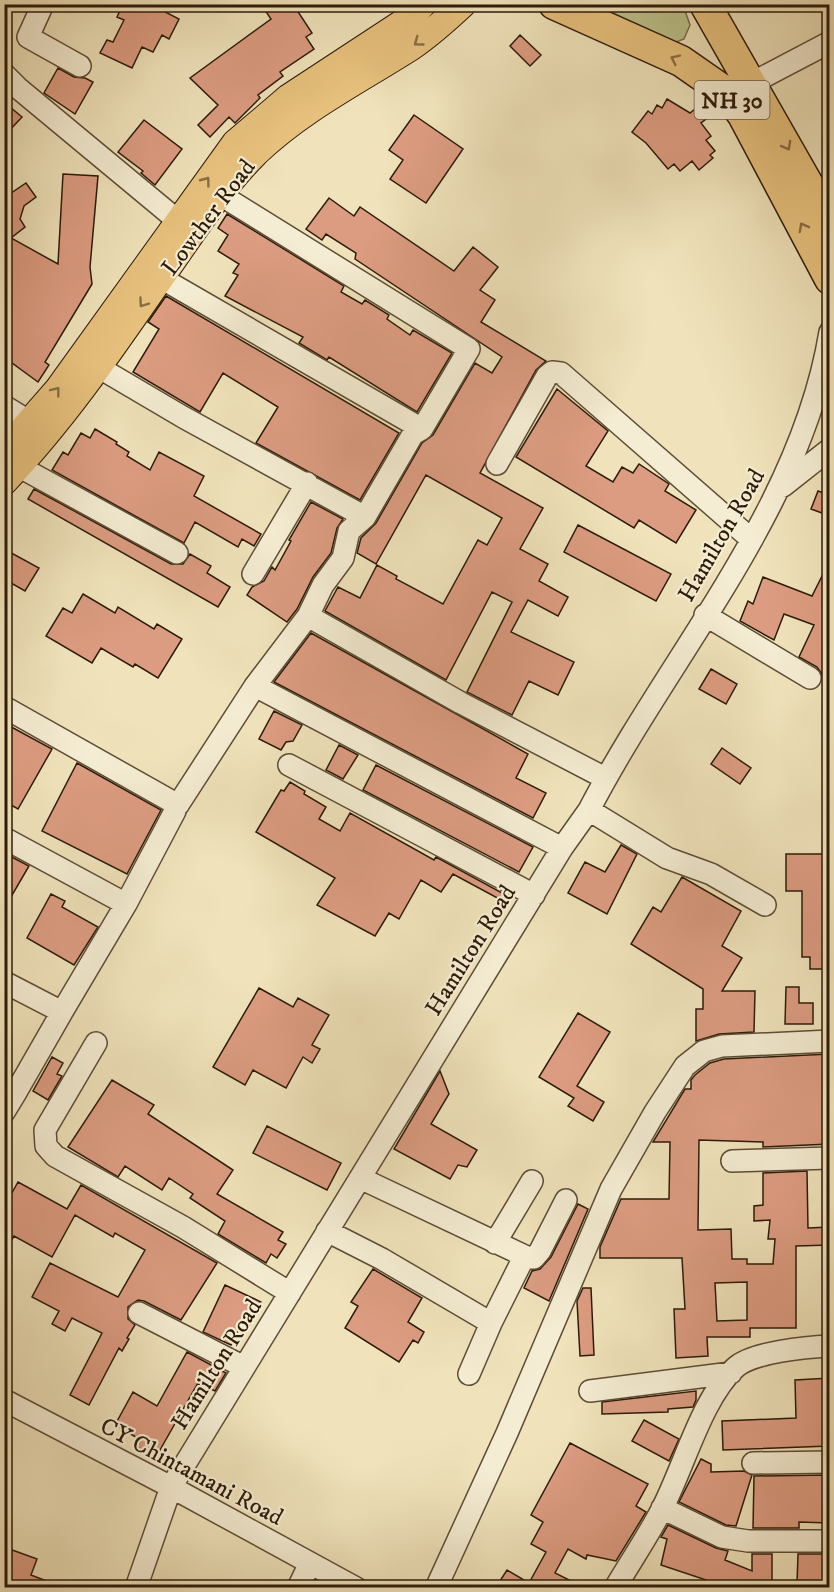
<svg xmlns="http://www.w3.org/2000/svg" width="834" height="1592" font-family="'IM FELL DW Pica',serif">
  <rect width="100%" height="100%" fill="#f0e3bb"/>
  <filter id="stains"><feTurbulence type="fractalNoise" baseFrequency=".00333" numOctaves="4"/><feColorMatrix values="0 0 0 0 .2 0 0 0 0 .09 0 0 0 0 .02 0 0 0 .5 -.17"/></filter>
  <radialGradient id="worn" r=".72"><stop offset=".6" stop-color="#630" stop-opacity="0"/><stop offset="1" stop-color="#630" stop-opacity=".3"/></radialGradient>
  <path fill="#bdc38d" stroke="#746f4b" stroke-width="1.5" d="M597 5H683L690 25 684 39 671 44 619 23Z"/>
  <path fill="#dc9c81" stroke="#2c1b09" stroke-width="1.5" fill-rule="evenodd" d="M123 4H150L179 19 169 39 162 35 153 52 142 47 132 68 100 53 107 40 113 42 124 20 117 17Z
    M261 4H293L312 33 306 37 314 49 280 72 283 76 258 95 260 98 235 123 229 117 210 137 198 125 218 105 190 78 271 19Z
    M520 35 541 55 530 66 510 46Z
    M58 68 74 77 85 78 93 82 75 114 44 93Z
    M667 99 690 113 701 104 710 116 701 123 711 136 706 140 715 151 710 155 713 158 699 170 692 161 680 171 674 164 668 169 646 143 632 132 648 111 652 114 657 105 662 108Z
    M4 102 22 117 4 136Z
    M414 115 463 149 426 203 390 179 403 160 389 150Z
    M144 120 182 149 155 185 141 173 143 171 118 152Z
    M63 174 98 176 90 267 92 284 45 362 49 365 38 382 4 357V198L26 183 36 197 24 206 20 219 25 227 11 238 58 264Z
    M329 198 354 216 360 207 454 271 473 247 498 267 480 290 495 300 481 322 546 361 536 370 480 473 543 508 520 549 548 564 539 581 568 597 558 616 528 600 511 632 574 662 558 695 529 681 512 715 467 692 512 602 492 592 446 680 325 611 338 587 360 598 377 565 397 576 396 579 443 604 478 540 487 545 502 518 426 475 376 564 357 553 361 538 376 523 422 443 433 435 475 363 492 373 502 357 355 259 356 253 326 234 322 240 306 229Z
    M227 214 344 286 341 292 362 304 365 300 389 315 387 319 410 335 413 330 452 353 417 412 329 357 327 360 299 343 303 337 225 296 238 275 233 273 239 264 218 251 228 235 218 228Z
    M166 296 399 433 360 500 256 443 278 407 223 373 200 412 133 372 159 329 148 322Z
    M557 389 608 431 586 466 613 482 622 467 633 473 639 464 669 484 665 491 696 510 676 543 639 520 634 528 516 457Z
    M95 429 117 442 116 444 129 452 127 456 150 470 159 452 204 476 194 496 261 534 254 546 242 539 238 547 195 522 184 543 52 470 63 452 68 455 81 433 90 438Z
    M34 489 171 564H183L190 554 211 566 207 573 230 587 218 607 28 499Z
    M818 491 830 495V516L811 509Z
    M311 502 343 519 337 528 331 553 313 577 297 609 287 622 247 595 252 587 264 581 272 567 275 570 291 541 289 540Z
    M578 525 671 574 656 601 564 552Z
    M4 549 39 568 25 591 4 579Z
    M830 560V665L824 677 817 667 799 657 814 625 784 614 774 640 740 621 748 601 753 604 763 577 812 596Z
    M83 594 115 613 118 607 154 629 157 624 182 639 158 678 135 664 133 667 101 648 92 663 46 636 63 608 72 613Z
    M311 633 528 754 516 778 546 793 533 818 274 682Z
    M711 669 737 684 726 704 699 689Z
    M274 711 302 725 293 741 286 742 281 750 259 739Z
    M4 723 52 749 18 809 4 801Z
    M339 745 358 755 343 779 326 770Z
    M722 748 751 768 740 784 711 764Z
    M77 763 161 810 127 874 42 831Z
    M376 765 533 847 519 872 363 790Z
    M290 782 305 791 304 794 326 807 319 819 340 831 350 813 434 860 436 857 504 894 501 900 453 874 441 892 421 880 399 919 389 913 375 936 317 905 335 878 256 832 281 790 284 791Z
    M621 845 637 854 607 914 568 893 585 862 605 872Z
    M4 853 29 866 4 909Z
    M786 854H830V969H810V957H802V891H786Z
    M682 877 741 911 722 946 742 958 722 991H755L754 1032 719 1034 696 1041V1009H703V989L631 944 653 907 661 912Z
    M51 894 65 901 62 907 98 927 74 965 27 938Z
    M786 987H799V1003H813V1024H785Z
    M259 988 293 1007 298 998 329 1015 312 1045 320 1049 312 1063 303 1057 286 1088 253 1070 245 1085 213 1067Z
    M578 1013 610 1032 577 1086 604 1102 593 1121 568 1106 574 1098 539 1077Z
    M830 1054V1144L763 1147V1142L699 1140 698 1230 731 1229 732 1259H747V1264H773L775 1239H768L770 1220 754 1221V1206L763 1205V1173L807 1171 808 1228 830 1227V1245L796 1246V1328H750V1337H707L708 1356 676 1358 674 1309H685L682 1258H600V1247L621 1199H669L670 1142H653L685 1089H691V1080L695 1075 710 1063 724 1059ZM747 1282V1320L717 1321 715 1283Z
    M52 1057 63 1063 57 1074 62 1076 48 1100 33 1091Z
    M440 1071 449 1094 431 1124 477 1150 467 1167 458 1165 450 1179 394 1149Z
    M112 1080 154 1105 148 1114 233 1170 217 1194 283 1232 278 1240 286 1244 277 1258 271 1254 266 1263 218 1234 225 1221 190 1198 193 1194 169 1178 162 1190 125 1166 118 1177 68 1147Z
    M267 1126 341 1163 327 1190 253 1153Z
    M18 1182 67 1209 81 1185 217 1263 181 1320 144 1301 138 1300 128 1307V1319L135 1325 127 1338 129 1339 122 1351 119 1348 89 1405 70 1395 102 1333 72 1318 65 1331 52 1324 59 1311 32 1297 50 1263 118 1297 145 1250 115 1233 113 1237 75 1215 52 1257 14 1236 4 1252V1207Z
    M578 1204 588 1209 549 1301 524 1288 532 1271 540 1269 551 1257Z
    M373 1269 422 1298 408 1322 424 1332 418 1343 413 1340 399 1362 345 1328 358 1306 351 1302Z
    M225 1285 261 1302 249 1326 242 1323 231 1345 203 1332Z
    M583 1288H591L594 1355 580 1356 577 1301Z
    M187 1352 226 1373 215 1391 198 1383 156 1457 137 1447 141 1440 115 1425 133 1392 157 1406Z
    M830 1378V1446L723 1450 722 1421 796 1418 795 1380Z
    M696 1391V1400L693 1407 668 1409V1412L602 1414V1402Z
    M644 1420 679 1439 669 1461 632 1441Z
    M570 1443 648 1484 636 1506 646 1512 616 1561 587 1555 586 1559 568 1549 555 1573 583 1587H496L507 1570 529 1583 546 1552 531 1544 543 1522 531 1515Z
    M701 1459 711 1464V1472L744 1471 752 1475 736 1526 726 1525 679 1502Z
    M830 1475V1523L799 1522V1528H753L754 1476Z
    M668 1525 716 1548 728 1551 725 1560 752 1571V1554H772V1587H727L661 1565 667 1539 661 1537Z
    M4 1547 37 1559 31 1575 62 1587H4Z
    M798 1554H830V1585L797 1584Z"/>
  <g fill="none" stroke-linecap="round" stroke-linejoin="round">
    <defs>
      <path id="minor" d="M43 4 28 37 80 66
        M4 74 18 88 177 220
        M752 83 830 42
        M161 278 422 429
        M98 367 183 417 365 517
        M4 406 30 422
        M497 464 547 376 552 372 561 373 751 539
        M18 466 177 553
        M783 486 830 449
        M253 574 307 483
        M705 615 810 678
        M308 616 461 703 605 778
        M255 686 562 848
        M4 707 178 805 255 686 308 616 323 585 343 558 349 531 365 517 413 434 422 429 469 349 219 194
        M289 765 534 895
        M589 810 667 858 711 874 765 905
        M4 838 126 904 175 811
        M4 982 62 1012 126 904
        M96 1043 45 1130 46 1146 55 1156 183 1227 290 1293
        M4 1089 15 1094 62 1012
        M4 1112 15 1094
        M732 1161 830 1158
        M360 1178 529 1258H534L540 1251 566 1200
        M327 1231 382 1259 491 1323 524 1257
        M495 1243 532 1181
        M139 1313 244 1367
        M469 1374 491 1323
        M590 1391 731 1373
        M4 1400 171 1487 356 1588
        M753 1463 830 1462
        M662 1508 722 1537 748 1541H830
        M136 1588 171 1487 562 848 589 810C670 654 801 510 830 332
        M298 1588 310 1563
        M436 1588 507 1433 611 1189 655 1112 685 1066 704 1051 722 1046 830 1041
        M615 1588C631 1561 648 1536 662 1509 684 1467 702 1397 736 1367 753 1352 807 1347 830 1346"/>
      <path id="major" d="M4 451 58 389 235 143 289 97 411 17 423 4
        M4 482C64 419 113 347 162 276 192 234 219 190 256 153 301 110 358 81 410 48 429 35 446 20 463 4"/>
      <path id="highway" d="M554 4 681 61 727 93 743 115 830 279
        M705 4 830 223"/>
    </defs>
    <use href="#minor" stroke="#5d4d36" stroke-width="24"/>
    <use href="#major" stroke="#2c1b09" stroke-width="28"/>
    <use href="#highway" stroke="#2c1b09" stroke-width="33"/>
    <use href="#minor" stroke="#f5edd3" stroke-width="21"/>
    <use href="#major" stroke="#e8c27e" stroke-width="26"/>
    <use href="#highway" stroke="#e8c27e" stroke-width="30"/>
  </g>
  <defs><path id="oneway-chevron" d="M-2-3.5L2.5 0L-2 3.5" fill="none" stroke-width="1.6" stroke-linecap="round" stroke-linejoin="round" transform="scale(1.5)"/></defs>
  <g stroke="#8a6e44">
    <use href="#oneway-chevron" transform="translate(418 42) rotate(144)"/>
    <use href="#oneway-chevron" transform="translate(675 59) rotate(-154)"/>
    <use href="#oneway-chevron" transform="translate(787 146) rotate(61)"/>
    <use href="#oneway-chevron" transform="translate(206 181) rotate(-53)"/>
    <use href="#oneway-chevron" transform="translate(803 227) rotate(-118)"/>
    <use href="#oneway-chevron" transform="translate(143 303) rotate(125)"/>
    <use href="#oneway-chevron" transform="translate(56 391) rotate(-52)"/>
  </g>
  <g text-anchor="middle" stroke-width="4.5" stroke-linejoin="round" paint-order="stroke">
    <rect fill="#f5edd3" stroke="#685a46" stroke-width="1.5" x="694.5" y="81" width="75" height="38" rx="4.5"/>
    <g font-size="22" font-weight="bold" fill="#2c1b09">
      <text x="732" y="108">NH 30</text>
    </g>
    <g font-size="24" fill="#2c1b09" stroke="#f5edd3">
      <text transform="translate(208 217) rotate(-53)" y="8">Lowther Road</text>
      <text transform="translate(721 535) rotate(-60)" y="8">Hamilton Road</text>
      <text transform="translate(470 950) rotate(-58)" y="8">Hamilton Road</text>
      <text transform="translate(216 1364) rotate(-58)" y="8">Hamilton Road</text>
      <text transform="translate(192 1471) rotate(28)" y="8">CY Chintamani Road</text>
    </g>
  </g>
  <rect width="834" height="1592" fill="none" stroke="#f0e3bb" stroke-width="24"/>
  <rect x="6" y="6" width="822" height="1580" fill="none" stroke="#2c1b09" stroke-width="3"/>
  <rect x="12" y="12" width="810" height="1568" fill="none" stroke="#2c1b09" stroke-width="1.5"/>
  <rect width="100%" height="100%" filter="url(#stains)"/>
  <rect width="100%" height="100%" fill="url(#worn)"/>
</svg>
